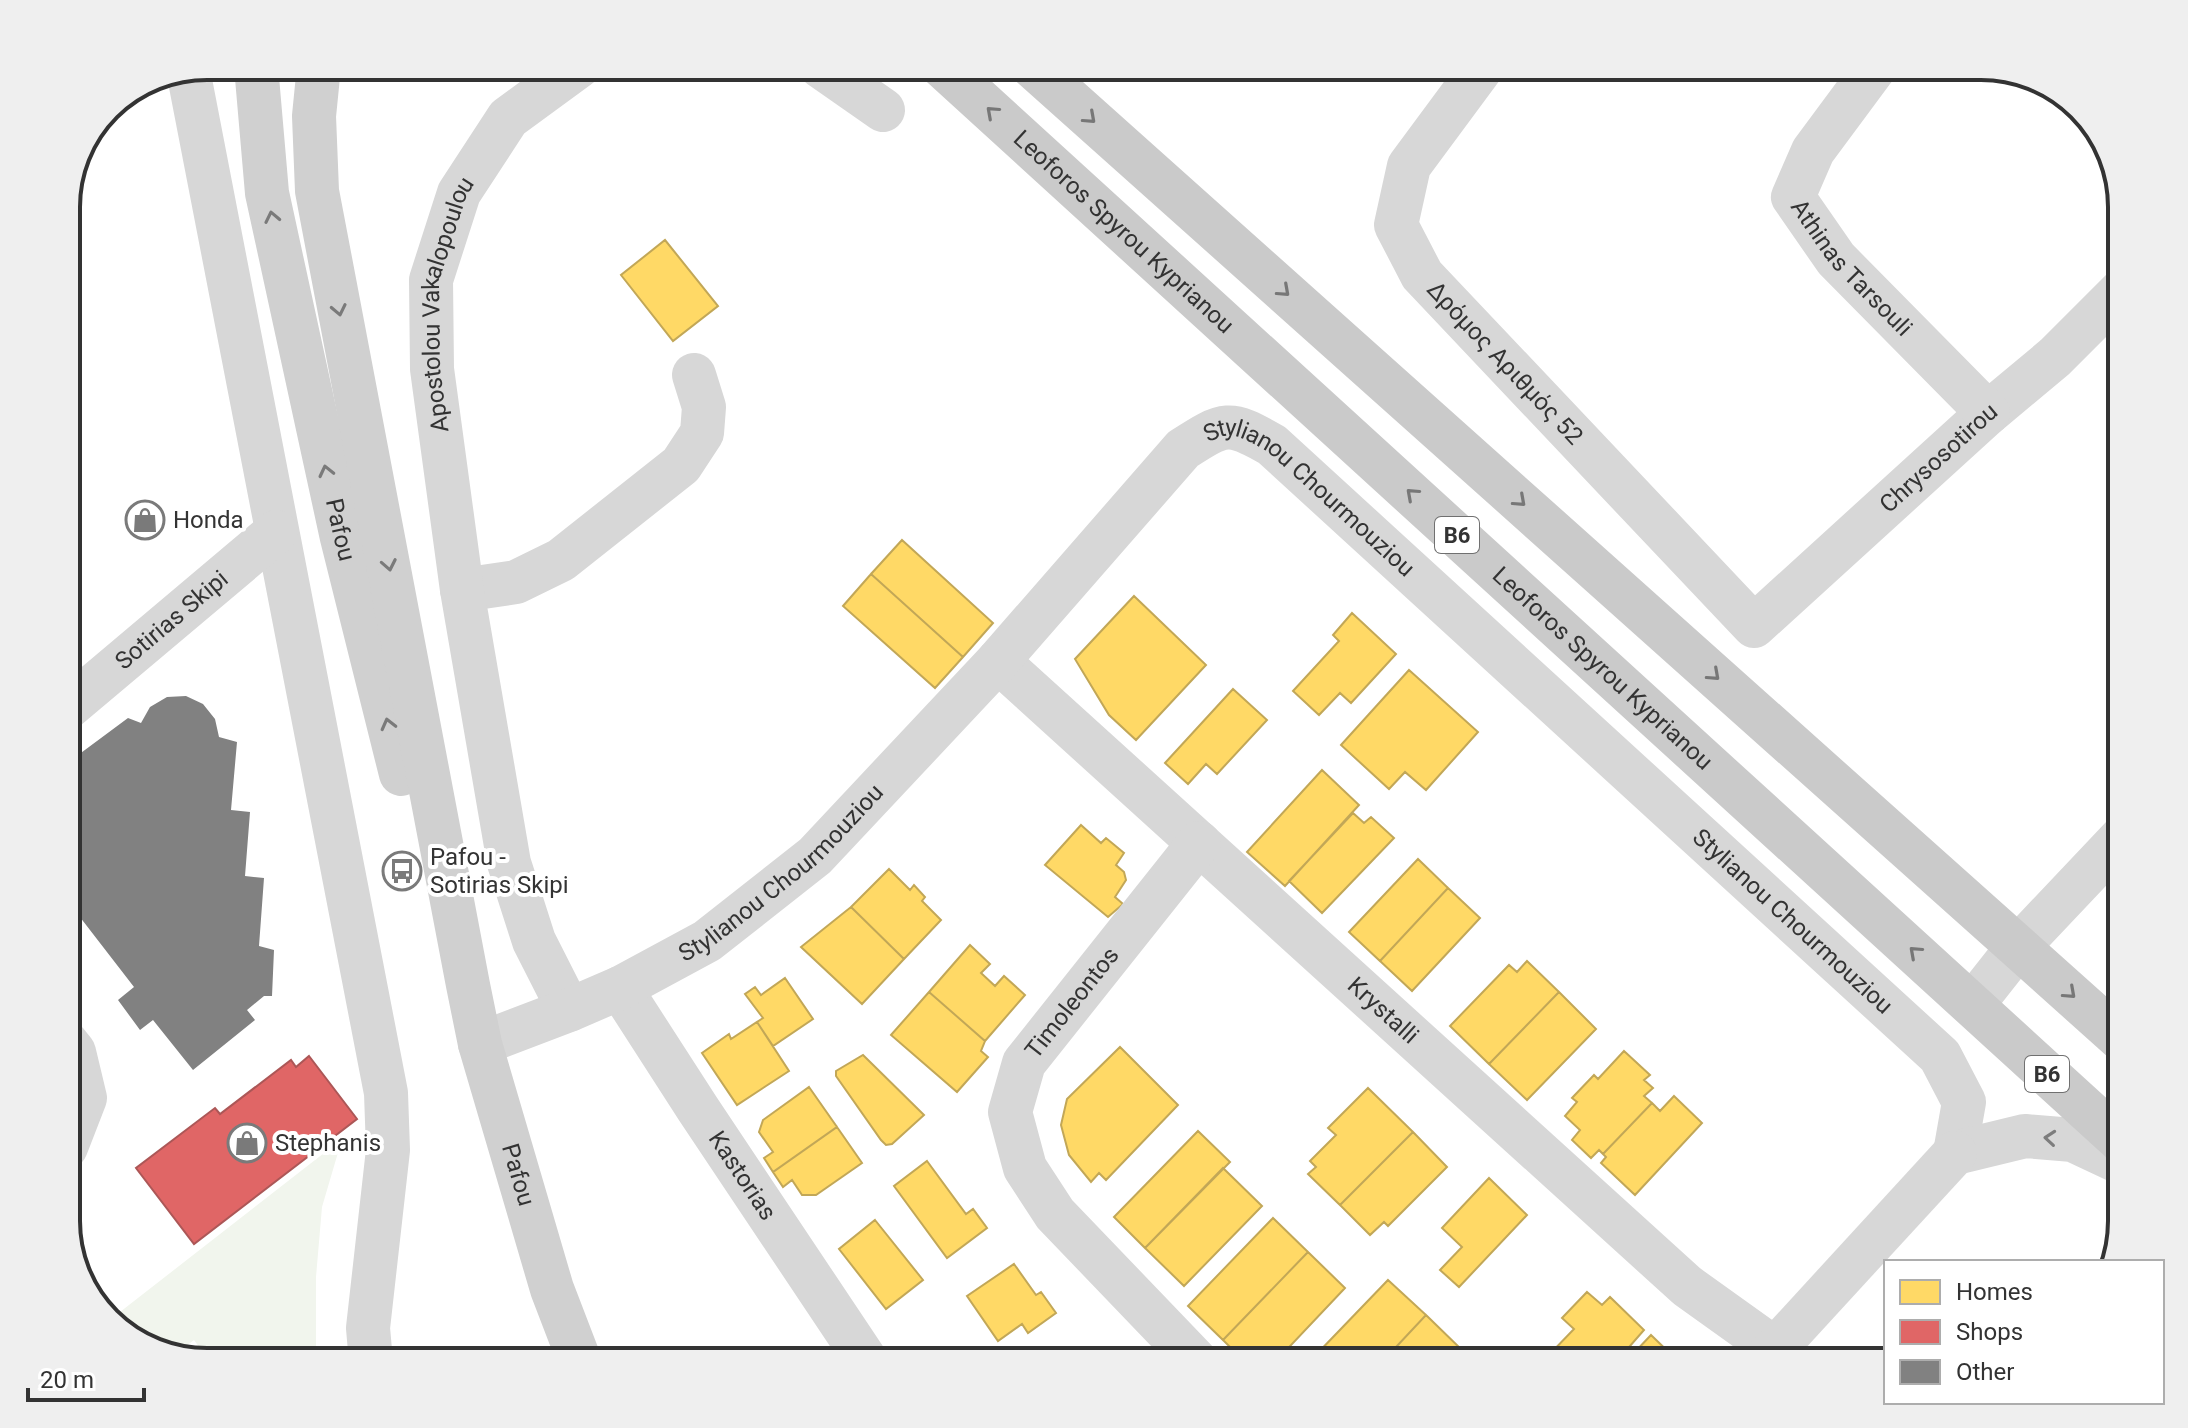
<svg xmlns="http://www.w3.org/2000/svg" width="2188" height="1428" font-family="Roboto,sans-serif">
  <rect width="100%" height="100%" fill="#fff"/>
  <path fill="#f1f5ed" d="M342 1139 322 1207 316 1277V1362H210L194 1340 177 1353 129 1339 111 1319Z"/>
  <path fill="#ffd966" stroke="#c2a757" stroke-width="2" d="M665 240 718 306 673 341 621 275Z
    M902 540 993 623 963 657 871 574Z
    M871 574 963 657 935 688 843 606Z
    M1134 596 1206 665 1136 740 1109 715 1075 659Z
    M1352 613 1396 654 1351 703 1340 693 1319 715 1293 691 1339 641 1333 635Z
    M1409 670 1478 732 1426 790 1405 772 1389 789 1341 745Z
    M1233 689 1267 720 1217 774 1206 764 1188 784 1165 763Z
    M1322 770 1359 805 1285 886 1247 852Z
    M1353 813 1364 823 1371 817 1394 838 1322 913 1289 881Z
    M1081 825 1101 843 1106 838 1124 853 1116 865 1124 872 1126 880 1115 897 1123 904 1108 917 1045 865Z
    M1418 859 1448 888 1380 961 1349 932Z
    M889 869 910 890 914 885 925 897 922 901 941 920 904 959 851 907Z
    M1448 888 1480 918 1412 991 1380 961Z
    M851 907 904 959 862 1004 801 947Z
    M970 945 990 964 981 973 995 986 1004 976 1025 995 985 1041 929 992Z
    M1527 961 1559 992 1489 1064 1450 1026 1509 965 1517 972Z
    M785 978 813 1019 773 1046 757 1022 763 1018 745 994 755 987 761 995Z
    M929 992 985 1041 981 1051 988 1057 957 1092 891 1035Z
    M1559 992 1596 1029 1527 1100 1489 1064Z
    M757 1022 789 1071 737 1105 702 1053 729 1034 731 1039Z
    M1120 1047 1178 1105 1106 1180 1099 1173 1091 1182 1069 1155 1061 1125 1067 1099Z
    M1624 1051 1650 1075 1644 1080 1653 1088 1644 1096 1652 1103 1603 1154 1599 1150 1591 1158 1572 1140 1580 1130 1565 1116 1577 1102 1572 1098 1594 1075 1598 1079Z
    M863 1055 924 1115 892 1144 886 1145 881 1140 836 1076V1071Z
    M809 1087 837 1127 773 1172 764 1158 773 1152 759 1132 763 1120Z
    M1368 1088 1413 1132 1340 1205 1308 1174 1316 1167 1310 1161 1336 1135 1328 1128Z
    M1674 1096 1702 1123 1635 1195 1601 1163 1606 1157 1603 1154 1652 1103 1660 1111Z
    M837 1127 862 1163 816 1195H802L792 1180 783 1187 773 1172Z
    M1198 1131 1230 1162 1145 1248 1114 1217Z
    M1413 1132 1447 1167 1388 1226 1384 1222 1370 1235 1340 1205Z
    M927 1161 966 1214 973 1209 987 1228 947 1258 894 1186Z
    M1223 1168 1262 1206 1184 1286 1145 1248Z
    M1489 1178 1527 1215 1459 1287 1440 1270 1462 1247 1442 1228Z
    M1273 1218 1308 1252 1223 1340 1188 1306Z
    M875 1220 923 1280 886 1309 839 1249Z
    M1308 1252 1345 1288 1276 1361 1240 1357 1223 1340Z
    M1014 1264 1036 1295 1041 1292 1056 1313 1028 1333 1022 1324 998 1341 967 1296Z
    M1388 1280 1426 1315 1382 1362H1316L1312 1359Z
    M1587 1292 1602 1305 1610 1297 1644 1330 1616 1362H1552L1547 1357 1574 1329 1562 1318Z
    M1426 1315 1463 1351 1452 1362H1382Z
    M1651 1335 1679 1362H1616L1629 1348 1634 1353Z"/>
  <path fill="#e06666" stroke="#ac5757" stroke-width="2" d="M309 1056 357 1119 194 1244 136 1168 215 1108 220 1114 291 1060 296 1067Z"/>
  <path fill="#818181" d="M186 696 203 704 215 719 219 737 237 742 231 810 250 812 245 876 264 878 259 946 274 950 272 996H264L247 1010 255 1020 193 1070 153 1020 140 1030 118 1000 134 987 66 899V764L128 718 141 723 150 707 167 697Z"/>
  <g fill="none" stroke-linecap="round" stroke-linejoin="round">
    <g stroke="#d7d7d7" stroke-width="44">
      <path d="M820 66 883 110"/>
      <path id="s1" d="M1483 66 1409 166 1396 225 1422 275 1754 626 1988 413 2055 357 2122 290"/>
      <path id="s2" d="M1876 66 1813 151 1793 197 1836 259 1988 413"/>
      <path d="M188 70 386 1093 388 1150 368 1328 371 1362"/>
      <path d="M462 590 516 582 561 560 681 465 702 433 704 407 694 375"/>
      <path id="s3" d="M998 661 1687 1286 1775 1349"/>
      <path id="s4" d="M66 709 276 532"/>
      <path id="s5" d="M620 988 698 1109 867 1362"/>
      <path d="M1973 1004 2018 947 2122 837"/>
      <path id="s6" d="M569 1010 534 941 509 863 462 590 432 369 431 280 459 193 508 118 579 66"/>
      <path d="M66 1042 74 1052 85 1098 66 1147"/>
      <path id="s7" d="M480 1044 569 1010 620 988 707 941 815 856 998 661 1183 449C1225 422 1229 420 1272 445L1940 1056 1964 1102 1955 1153"/>
      <path d="M1955 1153 2025 1136 2073 1140 2122 1163"/>
      <path id="s8" d="M1197 1362 1055 1214 1025 1168 1010 1112 1024 1063 1199 843"/>
      <path d="M1763 1362 1955 1153"/>
    </g>
    <g stroke="#d0d0d0" stroke-width="44">
      <path id="s9" d="M256 66 267 193 342 538 401 774"/>
      <path id="s10" d="M319 66 314 116 317 191 468 985 480 1044 552 1289 580 1362"/>
    </g>
    <g stroke="#cacaca" stroke-width="44">
      <path id="s11" d="M942 66 2122 1142"/>
      <path d="M1032 66 2122 1040"/>
    </g>
  </g>
  <defs><path id="oneway-chevron" d="M-2-3.5L2.5 0L-2 3.5" fill="none" stroke-width="1.6" stroke-linecap="round" stroke-linejoin="round" transform="scale(2)"/></defs>
  <g stroke="#777">
    <use href="#oneway-chevron" transform="translate(992 112) rotate(-138)"/>
    <use href="#oneway-chevron" transform="translate(1090 118) rotate(42)"/>
    <use href="#oneway-chevron" transform="translate(1284 291) rotate(42)"/>
    <use href="#oneway-chevron" transform="translate(1412 494) rotate(-138)"/>
    <use href="#oneway-chevron" transform="translate(1520 501) rotate(42)"/>
    <use href="#oneway-chevron" transform="translate(1714 675) rotate(42)"/>
    <use href="#oneway-chevron" transform="translate(1915 952) rotate(-138)"/>
    <use href="#oneway-chevron" transform="translate(2070 993) rotate(42)"/>
  </g>
  <g stroke="#7a7a7a">
    <use href="#oneway-chevron" transform="translate(272 217) rotate(-102)"/>
    <use href="#oneway-chevron" transform="translate(339 310) rotate(78)"/>
    <use href="#oneway-chevron" transform="translate(326 471) rotate(-103)"/>
    <use href="#oneway-chevron" transform="translate(389 565) rotate(79)"/>
    <use href="#oneway-chevron" transform="translate(388 724) rotate(-104)"/>
  </g>
  <use stroke="#7d7d7d" href="#oneway-chevron" transform="translate(2050 1138) rotate(-175)"/>
  <defs>
    <symbol id="shop-ring" viewBox="-11 -11 22 22"><circle r="9.5" fill="#fff" stroke="#7a7a7a" stroke-width="1.5"/><path d="M-5-2.5h2.3a2.7 3.5 0 0 1 5.4 0H5L5.5 6h-11ZM-1.5-2.5h3a1.5 2.3 0 0 0-3 0Z" fill="#7a7a7a"/></symbol>
    <symbol id="bus-ring" viewBox="-11 -11 22 22"><circle r="9.5" fill="#fff" stroke="#7a7a7a" stroke-width="1.5"/><path d="M-5-6H5V4H4V6H2V4H-2V6H-4V4H-5ZM-3.5-4V0h7V-4ZM-3.5 1.2v1.5H-2V1.2ZM2 1.2v1.5H3.5V1.2Z" fill="#7a7a7a"/></symbol>
  </defs>
  <g fill-rule="evenodd">
    <use href="#shop-ring" x="123" y="498" width="44" height="44"/>
    <use href="#bus-ring" x="380" y="849" width="44" height="44"/>
    <use href="#shop-ring" x="225" y="1121" width="44" height="44"/>
  </g>
  <g text-anchor="middle" stroke-width="8" stroke-linejoin="round" paint-order="stroke">
    <g fill="#fff" stroke="#707070" stroke-width="2">
      <rect x="1435" y="517" width="44" height="36" rx="6"/>
      <rect x="2025" y="1056" width="44" height="36" rx="6"/>
    </g>
    <g font-size="22" font-weight="bold" fill="#333">
      <text x="1457" y="543">B6</text>
      <text x="2047" y="1082">B6</text>
    </g>
    <g font-size="24" fill="#333" stroke="#fff">
      <text dy="8" stroke="none"><textPath href="#s11" startOffset="246">Leoforos Spyrou Kyprianou</textPath></text>
      <text dy="8" stroke="none"><textPath href="#s2" startOffset="248">Athinas Tarsouli</textPath></text>
      <text dy="8" stroke="none"><textPath href="#s6" startOffset="726">Apostolou Vakalopoulou</textPath></text>
      <text dy="8" stroke="none"><textPath href="#s1" startOffset="362">Δρόμος Αριθμός 52</textPath></text>
      <text dy="8" stroke="none"><textPath href="#s1" startOffset="974">Chrysosotirou</textPath></text>
      <text dy="8" stroke="none"><textPath href="#s7" startOffset="1092">Stylianou Chourmouziou</textPath></text>
      <text dy="8" stroke="none"><textPath href="#s9" startOffset="472">Pafou</textPath></text>
      <text dy="8" stroke="none"><textPath href="#s4" startOffset="138">Sotirias Skipi</textPath></text>
      <text dy="8" stroke="none"><textPath href="#s11" startOffset="894">Leoforos Spyrou Kyprianou</textPath></text>
      <text dy="8" stroke="none"><textPath href="#s7" startOffset="350">Stylianou Chourmouziou</textPath></text>
      <text dy="8" stroke="none"><textPath href="#s7" startOffset="1740">Stylianou Chourmouziou</textPath></text>
      <text dy="8" stroke="none"><textPath href="#s8" startOffset="446">Timoleontos</textPath></text>
      <text dy="8" stroke="none"><textPath href="#s3" startOffset="520">Krystalli</textPath></text>
      <text dy="8" stroke="none"><textPath href="#s10" startOffset="1130">Pafou</textPath></text>
      <text dy="8" stroke="none"><textPath href="#s5" startOffset="224">Kastorias</textPath></text>
    </g>
    <g font-size="24" fill="#333" stroke="#fff" text-anchor="start">
      <text x="173" y="528">Honda</text>
      <text x="430" y="865">Pafou -<tspan x="430" dy="28">Sotirias Skipi</tspan></text>
      <text x="275" y="1151">Stephanis</text>
    </g>
  </g>
  <path d="M0 0H2188V1428H0ZM207 80H1981A127 127 0 0 1 2108 207V1221A127 127 0 0 1 1981 1348H207A127 127 0 0 1 80 1221V207A127 127 0 0 1 207 80Z" fill="#efefef" fill-rule="evenodd"/>
  <path fill="none" stroke="#333" stroke-width="4" d="M207 80H1981A127 127 0 0 1 2108 207V1221A127 127 0 0 1 1981 1348H207A127 127 0 0 1 80 1221V207A127 127 0 0 1 207 80Z"/>
  <rect x="1884" y="1260" width="280" height="144" fill="#ffffff" stroke="#adadad" stroke-width="2"/>
  <rect x="1900" y="1280" width="40" height="24" fill="#ffd966" stroke="#adadad" stroke-width="2"/>
  <text x="1956" y="1300" font-size="24" fill="#333333">Homes</text>
  <rect x="1900" y="1320" width="40" height="24" fill="#e06666" stroke="#adadad" stroke-width="2"/>
  <text x="1956" y="1340" font-size="24" fill="#333333">Shops</text>
  <rect x="1900" y="1360" width="40" height="24" fill="#818181" stroke="#adadad" stroke-width="2"/>
  <text x="1956" y="1380" font-size="24" fill="#333333">Other</text>
  <path d="M28 1388v12h116v-12" fill="none" stroke="#333333" stroke-width="4"/>
  <text x="40" y="1388" font-size="24" fill="#333333" stroke="#ffffff" stroke-width="6" paint-order="stroke">20 m</text>
</svg>
